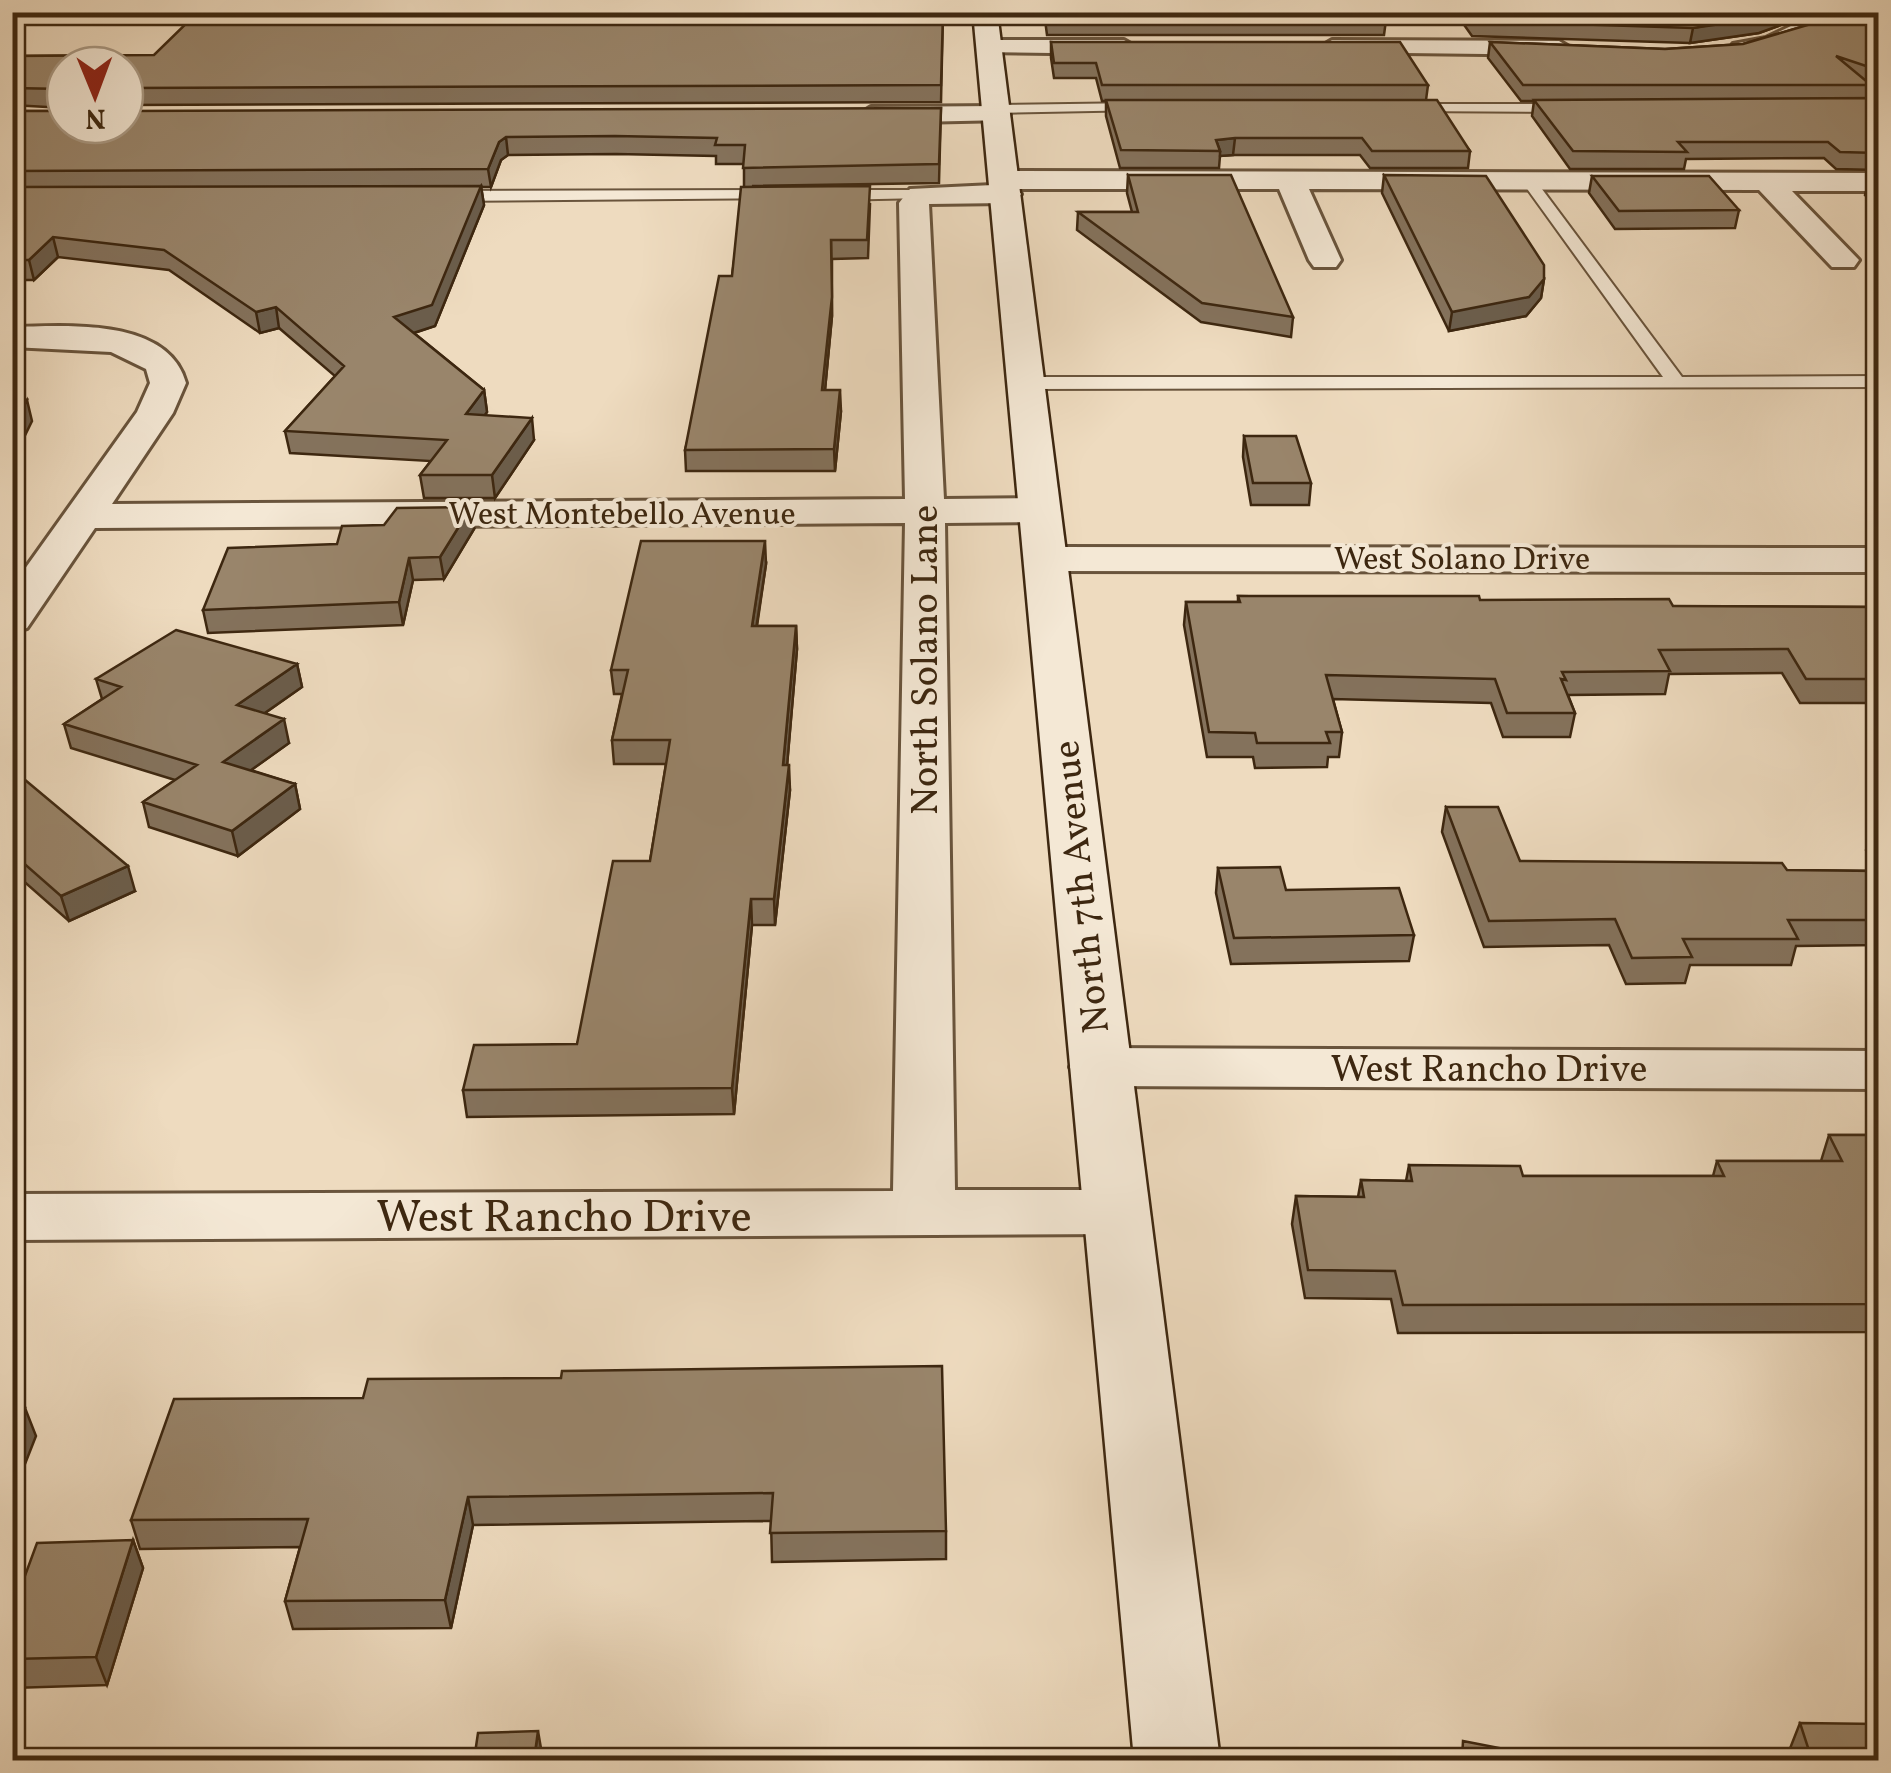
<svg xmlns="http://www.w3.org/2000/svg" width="1891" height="1773" font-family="Vollkorn,serif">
  <rect width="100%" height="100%" fill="#eedbbf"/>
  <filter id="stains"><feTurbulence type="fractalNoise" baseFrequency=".002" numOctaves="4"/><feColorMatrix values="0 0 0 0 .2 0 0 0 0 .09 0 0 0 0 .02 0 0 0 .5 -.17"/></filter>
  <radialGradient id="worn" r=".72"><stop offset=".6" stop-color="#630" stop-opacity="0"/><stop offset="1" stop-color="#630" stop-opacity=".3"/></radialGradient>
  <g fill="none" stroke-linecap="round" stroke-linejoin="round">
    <defs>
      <path id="lane" d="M1140 103 1147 107 1145 110 996 113 989 109 996 105Z
        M1408 104H1570L1577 108 1570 112 1403 111V105Z
        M1523 177H1533L1682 377 1878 376V387L1026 389 1017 383 1026 377H1663L1523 183Z
        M774 190 782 195 779 198 447 201 439 196 447 191Z
        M920 190 928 195 925 198 832 200 824 195 832 190Z"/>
      <path id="street" d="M1791 12H1815L1817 28 1813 33 1781 49 1742 56 1730 49 1733 44 1766 38 1793 25Z
        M989 40H1124L1136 47 1124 54 980 52 977 47 980 42Z
        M1332 40 1559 41 1571 48 1559 55 1323 52 1320 47Z
        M997 106 1006 108 1010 114 1006 120 871 123 858 115 871 107Z
        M1004 171 1878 173V191H1792L1859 260 1854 267H1832L1759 190 1309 189 1341 260 1336 267H1314L1309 260 1279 189H1017L1021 194 1016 200 1006 203 929 204 944 499 1039 498 1053 502 1059 510 1053 518 1039 522 945 523 955 1190H1116L1138 1196 1148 1212 1138 1228 1116 1234 12 1240V1194L893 1191 905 523 95 528 27 628 12 632V587L137 412 150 383 146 369 111 352 12 347V327C66 326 168 317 186 383L173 413 112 504 905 499 899 203 910 189 993 185 990 180 994 174Z
        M1045 547 1878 548V572L1045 571 1030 568 1024 559 1030 550Z
        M1099 1048 1878 1051V1089L1099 1086 1078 1081 1070 1067 1078 1053Z"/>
      <path id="secondary" d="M973 12H997L1220 1760H1134Z"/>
    </defs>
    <use href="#lane" stroke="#69543c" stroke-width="4"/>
    <use href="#street" stroke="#69543c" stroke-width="6"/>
    <use href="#secondary" stroke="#3d2710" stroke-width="5"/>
    <use href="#lane" fill="#f4e8d5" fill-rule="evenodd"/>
    <use href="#street" fill="#f4e8d5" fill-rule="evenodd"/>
    <use href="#secondary" fill="#f4e8d5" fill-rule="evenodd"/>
  </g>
  <path fill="#84725c" stroke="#3d2710" stroke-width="2.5" d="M943 12 941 102 125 105V65L65 125 941 108 939 183 752 186 870 204 868 258 832 259V316L825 390 841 411 835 471H686L685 450 732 276 744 187V164H716V156L616 154 508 155 501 160 491 187H481L484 205 435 326 414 333 484 390 487 412 485 415 534 440 495 498H424L420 475 431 461 290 453 285 431 335 376 279 328 260 333 169 270 58 257 34 280H12V111H61L65 108 12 105V56L154 55Z
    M1044 12H1381L1386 20 1384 35H1047Z
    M1455 12H1791L1789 22 1759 33 1690 43 1472 36Z
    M1819 12H1878V88L1870 84 1868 98H1878V170L1836 169 1824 158 1686 159 1684 169H1570L1532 116 1534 101H1521L1488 58 1490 42 1665 49 1743 44 1818 22 1820 19Z
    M1051 42 1428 85 1426 100 1470 151 1468 168H1370L1360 155H1233L1220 156 1219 168H1120L1106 116V101H1102L1096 78H1054L1051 58Z
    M1128 175 1293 317 1291 337 1201 322 1077 230 1078 212H1132L1127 193Z
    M1384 175 1544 279 1541 298 1526 316 1449 331 1382 193Z
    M1592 176 1739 210 1735 228 1615 229 1589 193Z
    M1870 177H1878V207L1865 195Z
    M1244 436 1311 483 1309 505H1251L1243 457Z
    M474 529 444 579 413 580 403 625 208 633 203 610 337 544Z
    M766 564 757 626H796L797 649 787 765 790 790 775 925H752L734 1114 467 1117 463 1090 577 1044 650 861 666 764H614L612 740 622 694H614L611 670Z
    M1238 596 1673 606 1878 607V703H1800L1782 673 1669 674 1665 694 1568 695 1575 713 1570 737H1503L1491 703 1333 699 1342 732 1339 757H1328L1327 767 1255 768 1253 757H1207L1184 625 1186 602H1238Z
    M297 664 302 687 265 713 289 743 251 770 295 784 300 809 238 856 149 827 143 802 175 780 71 748 64 724 102 699 96 679Z
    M12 769 135 891 69 921 12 871Z
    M1446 807 1520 861 1787 870 1878 871 1866 850 1873 825H1878V945L1796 946 1791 965H1690L1685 983 1626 984 1609 945 1484 947 1442 832Z
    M1218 868 1414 935 1409 961 1231 964 1216 893Z
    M1829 1135H1878V1332L1398 1333 1391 1299 1305 1298 1292 1224 1296 1196 1358 1197 1361 1180 1406 1181 1409 1165 1523 1176H1713L1717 1161H1821Z
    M561 1378 946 1531V1559L772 1562 771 1521 473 1525 451 1628 293 1629 285 1601 300 1547 140 1549 131 1520 363 1398Z
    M133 1540 143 1568 107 1685 12 1688V1611Z
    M1800 1723 1878 1760H1792L1789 1751Z"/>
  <path fill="#6b5d4b" stroke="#3d2710" stroke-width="2.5" d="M1778 12H1791L1789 22 1759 33 1690 43 1693 28Z
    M506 137 508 155 501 160 491 187 488 169 499 142Z
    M1235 138 1233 155 1220 156V151L1216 140Z
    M481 186 484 205 435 326 398 338 394 317Z
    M53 237 58 257 34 280 29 260Z
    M831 240 832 316 823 411 822 390Z
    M1544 279 1541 298 1526 316 1449 331 1452 312Z
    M276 307 279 328 260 333 256 312Z
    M484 390 487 412 470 436 466 414Z
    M840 390 841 411 835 471 834 449Z
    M27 400 32 421 12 462V429Z
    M532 418 534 440 495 498 492 475Z
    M471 507 474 529 444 579 440 557Z
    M765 541 766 564 753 649 752 626Z
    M409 558 413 580 403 625 399 602Z
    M796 626 797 649 785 790 783 765Z
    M297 664 302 687 242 729 237 705Z
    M284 719 289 743 229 786 223 762Z
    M789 765 790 790 775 925 774 899Z
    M295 784 300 809 238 856 232 831Z
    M128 866 135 891 69 921 61 896Z
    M751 899 752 925 734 1114 732 1088Z
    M25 1408 36 1436 12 1497V1441Z
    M468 1497 473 1525 451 1628 445 1600Z
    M133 1540 143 1568 107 1685 96 1657Z
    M538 1731 543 1760H534Z"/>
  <path fill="#99856b" stroke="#3d2710" stroke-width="2.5" d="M198 12H943L941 85 125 88V65H65V125H125V111L941 108 939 164 743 168 745 145H715L717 138 615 136 506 137 499 142 488 169 12 171V111H61L65 108 64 89 12 88V56L154 55Z
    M1046 12H1381L1386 20H1048Z
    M1468 12H1778L1762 18 1693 28 1474 21Z
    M1878 12V70L1836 56 1871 85H1523L1490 42 1665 49 1743 44 1818 22 1824 12Z
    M1051 42H1400L1428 85H1102L1096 63H1054Z
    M1878 98V153L1840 152 1828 142H1678L1687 152 1573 151 1534 100Z
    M1106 100H1437L1470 151H1372L1362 138H1235L1216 140 1220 151 1121 150Z
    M1128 175H1231L1293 317 1202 303 1078 212H1138Z
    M1384 175 1486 176 1544 265V279L1529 297 1452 312Z
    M1592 176H1709L1739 210 1619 211Z
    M1870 177H1878V185Z
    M481 186 432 305 394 317 484 390 466 414 532 418 492 475H420L447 440 285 431 344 366 276 307 256 312 164 250 53 237 29 260H12V187Z
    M870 186 867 240H831L832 297 822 390H840L834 449 685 450 719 276H732L741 187Z
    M27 400 12 429V401Z
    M1244 436H1296L1311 483H1253Z
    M471 507 440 557 409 558 399 602 203 610 228 548 337 544 342 526 384 525 397 508Z
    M641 541H765L752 626H796L783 765H789L774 899H751L732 1088 463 1090 474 1045 577 1044 613 861H650L670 740H612L628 670H611Z
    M1238 596H1479L1480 600 1669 599 1673 606 1878 607V679H1806L1788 649 1659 650 1670 671 1562 672 1566 680 1561 679 1575 713H1507L1495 679 1326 675 1342 732H1326L1330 743H1257L1255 733 1209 732 1186 602H1240Z
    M176 630 297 664 237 705 284 719 223 762 295 784 232 831 143 802 197 765 64 724 121 687 96 679Z
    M12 769 128 866 61 896 12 853Z
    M1446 807H1498L1520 861 1782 863 1787 870 1878 871V920H1788L1798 939H1683L1692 957 1632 958 1615 919 1489 921Z
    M1280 867 1286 890 1399 888 1414 935 1234 938 1218 868Z
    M1829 1135H1878V1304L1403 1305 1395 1271 1308 1270 1296 1196 1364 1197 1361 1180 1412 1181 1409 1165 1520 1166 1523 1176H1724L1717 1161H1842Z
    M942 1366 946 1531 770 1533 773 1493 468 1497 445 1600 285 1601 308 1519 131 1520 174 1399 363 1398 368 1379 561 1378 562 1371Z
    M12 1408H25L12 1441Z
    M133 1540 96 1657 12 1659V1611L37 1543Z
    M1800 1723 1878 1724V1760H1812Z
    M538 1731 534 1760H474L478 1733Z
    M1463 1741 1560 1760H1462Z
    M1404 1754 1438 1760H1404Z"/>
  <g text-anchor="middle" stroke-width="8" stroke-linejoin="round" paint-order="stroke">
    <g font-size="32" fill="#3d2710" stroke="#f4e8d5">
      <text x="622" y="524">West Montebello Avenue</text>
      <text x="1462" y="569">West Solano Drive</text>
    </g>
    <g font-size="38" fill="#3d2710" stroke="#f4e8d5">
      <text transform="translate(924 660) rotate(-90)" y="13">North Solano Lane</text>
      <text transform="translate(1080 887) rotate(-96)" y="13">North 7th Avenue</text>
      <text x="1489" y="1081">West Rancho Drive</text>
    </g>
    <g font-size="45" fill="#3d2710" stroke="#f4e8d5">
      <text x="564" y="1231">West Rancho Drive</text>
    </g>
  </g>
  <rect width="1891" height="1773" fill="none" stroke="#eedbbf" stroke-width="50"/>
  <rect x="15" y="15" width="1861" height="1743" fill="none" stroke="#3d2710" stroke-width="5"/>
  <rect x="25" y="25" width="1841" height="1723" fill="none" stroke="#3d2710" stroke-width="2.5"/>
  <g transform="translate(95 95) rotate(179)"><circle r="48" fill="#f4e8d5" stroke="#ab9b86" stroke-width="2.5"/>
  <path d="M0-8L18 38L0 25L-18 38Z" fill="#8f2418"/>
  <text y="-15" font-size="28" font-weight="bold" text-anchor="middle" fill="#3d2710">N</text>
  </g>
  <rect width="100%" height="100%" filter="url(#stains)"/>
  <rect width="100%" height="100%" fill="url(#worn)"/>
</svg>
